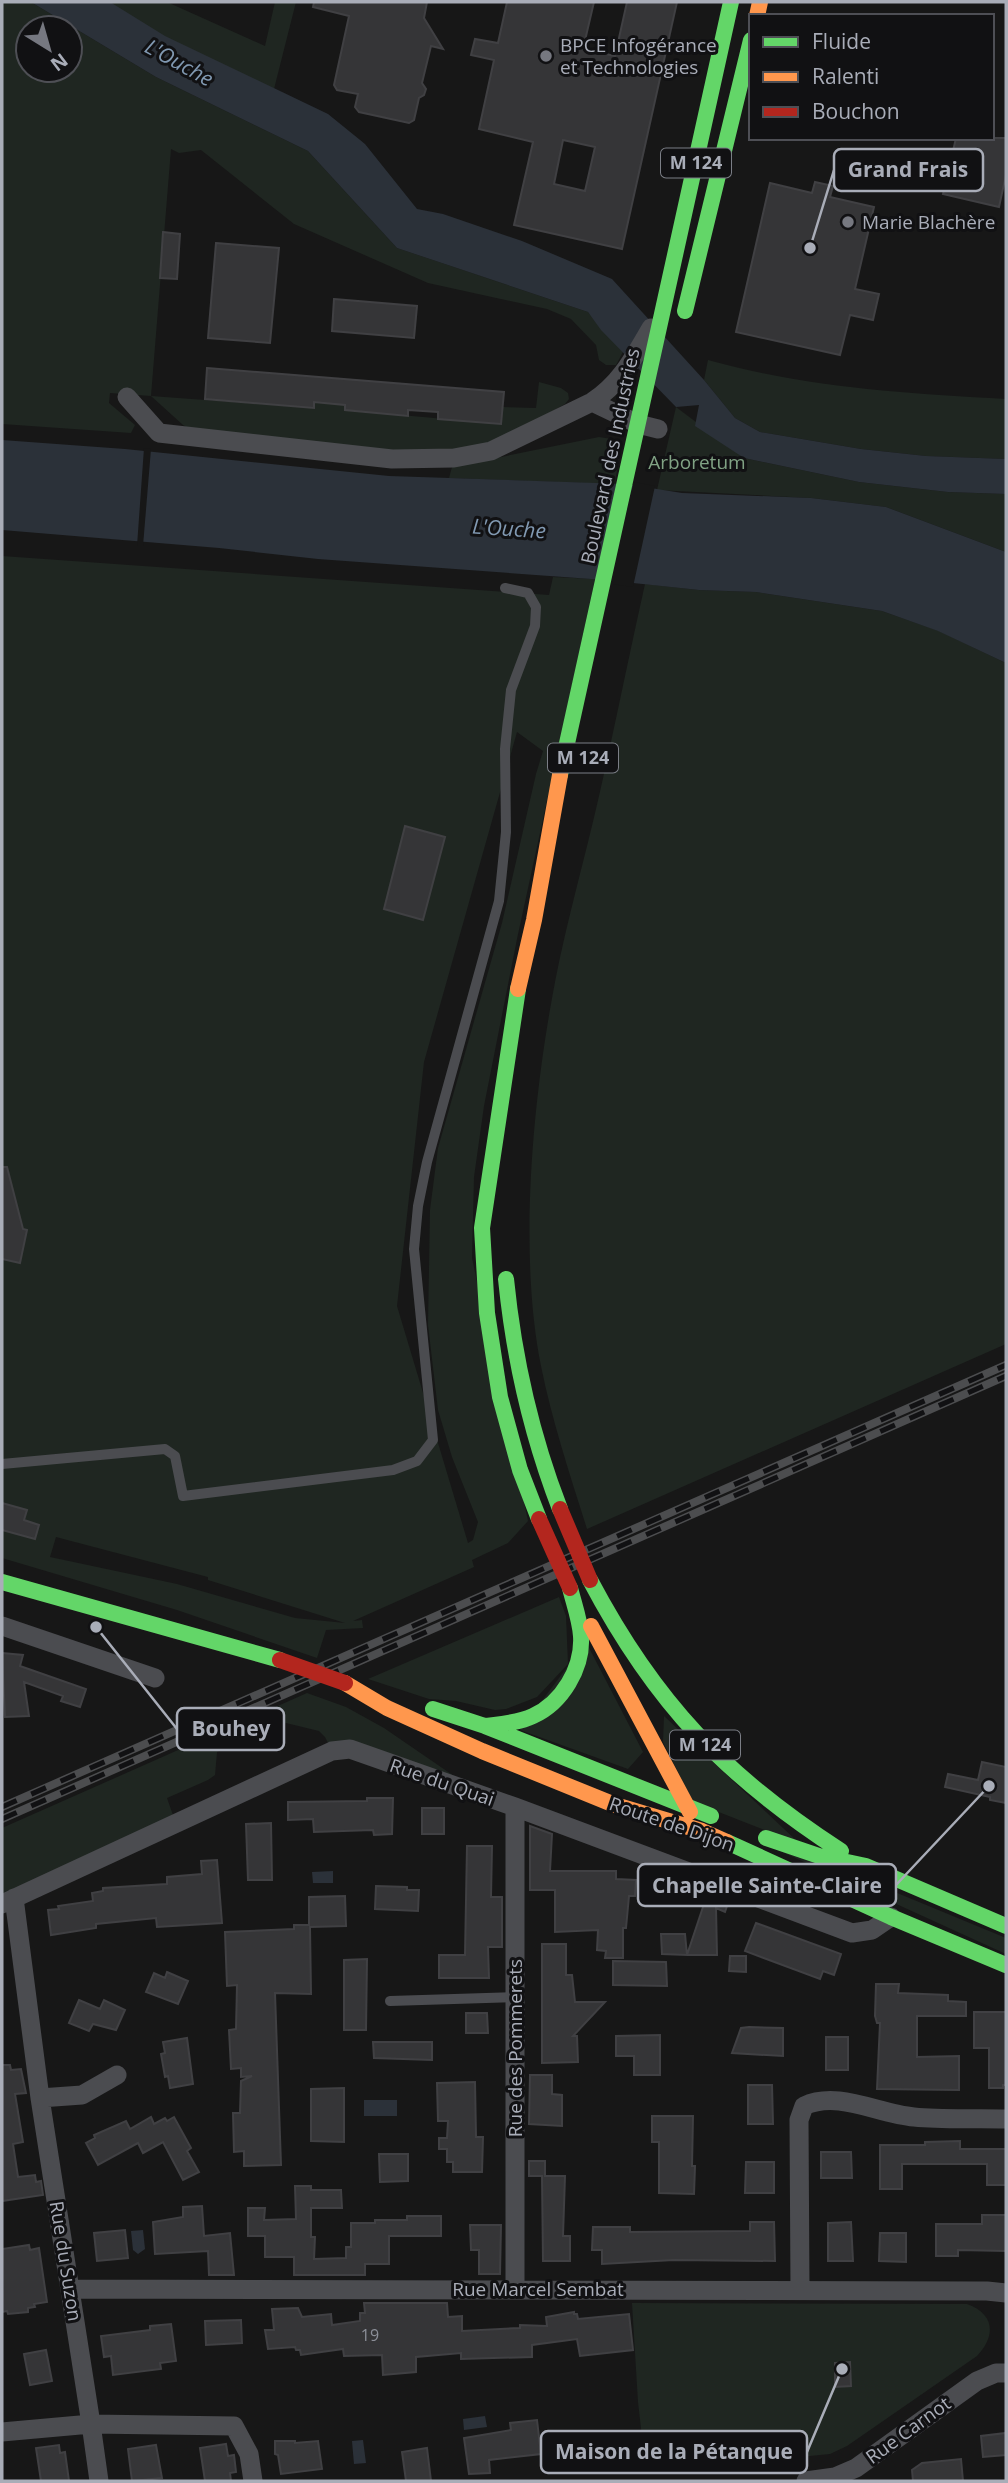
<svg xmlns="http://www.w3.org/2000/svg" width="1008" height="2483" font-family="'Open Sans',sans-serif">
  <rect width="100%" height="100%" fill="#171717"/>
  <path fill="#1f2621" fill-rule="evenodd" d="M2 2H31L156 77 308 151 397 248 588 312 623 352 616 365H606L599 360 596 345 571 319 547 309 428 283 294 224 201 150 179 153 171 149 151 396 314 408V402L345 405V410L501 424 503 407 536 408 539 382 561 388 568 393 569 399 565 404 501 440 464 448 413 455 195 433 183 425 151 396 110 393 109 403 135 425 131 433 2 424ZM28 28H70V70H28Z
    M69 2H167L265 46 275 2H296L274 89Z
    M708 360C810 388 902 393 1006 399V459L926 456 861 449 760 432 735 418 704 380Z
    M676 407 744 458 859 482 948 492 1006 494V552L886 507 811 498 657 490Z
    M599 437 612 439 620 450 615 484 449 478 452 467Z
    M2 556 549 595 553 577 595 579 517 939 484 1106 474 1177 472 1258 528 1521 508 1543 472 1560 474 1567 353 1621 362 1620 363 1628 326 1630 317 1658 177 1610 2 1558ZM517 732 543 751 536 774 502 923 438 1148 430 1210 428 1325 438 1410 452 1457 478 1522 473 1540 468 1543 397 1306 424 1062ZM56 1537 208 1577V1580L345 1623 295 1618 177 1584 50 1557Z
    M645 584 699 590 756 592 882 611 939 631 1006 663V1344L587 1529C570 1475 552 1421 541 1366 518 1252 533 1096 555 982 567 920 585 858 599 796 615 726 629 655 645 584Z
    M559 1597 566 1616 568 1664 537 1697 506 1709 495 1710 456 1701 429 1699 368 1679Z
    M586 1642 643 1752 628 1769 520 1730Z
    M307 1693 346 1707 384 1728 454 1776 329 1745 325 1737 319 1731 286 1723 217 1752 215 1775 208 1780 167 1798 174 1818 2 1895V1828Z
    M664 1716 800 1844 693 1802 663 1742Z
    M758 1841 844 1871 1006 1938V1954Z
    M632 2303 967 2304C995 2314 996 2336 977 2356L847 2446 830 2454 646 2472 638 2402Z"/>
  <path fill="#2b3139" d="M31 2H110L165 36 328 114 365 144 417 209 443 214 522 241 612 279 704 380 735 418 760 432 861 449 926 456 1006 459V494L948 492 859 482 744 458 695 426 699 405 676 407 601 330 588 312 397 248 308 151 156 77Z
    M2 440 125 449 389 476 626 484 682 493 811 498 886 507 1006 552V663L938 631 882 611 756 592 699 590 605 580 318 559 219 548 2 530Z
    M333 1871V1883H313L312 1872Z
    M364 2100H397V2116H364Z
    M143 2230 145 2249 138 2254 133 2250 131 2231Z
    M485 2416 487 2427 464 2430 463 2419Z
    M363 2440 366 2463 354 2464 352 2441Z"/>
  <path fill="#171717" d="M144 448 151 449 143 546H137Z
    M634 482 655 486 633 587 604 583Z"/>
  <path fill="#353537" stroke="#404043" stroke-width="2" fill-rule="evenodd" d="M314 2H427L424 18 443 49 431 46 422 83 426 89 424 95 419 98 414 120 409 123 359 112 355 107 358 94 337 90 334 85 349 16 313 7Z
    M507 2H594L583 49 615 56 627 2H677L622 249 514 225 533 142 479 129 494 60 471 55 475 39 498 43ZM563 140 595 147 585 191 554 184Z
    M956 138H1006V175L999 207 943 194Z
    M815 182 833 186 830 197 874 207 855 289 879 294 873 320 850 315 840 355 736 332 770 183 812 193Z
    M163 232 180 234 177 279 160 278Z
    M216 243 279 248 270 343 208 338Z
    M334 299 417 306 414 338 332 331Z
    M207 368 504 392 501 424 438 419V412L408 410V416L345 410V405L314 402V408L205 399Z
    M405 826 445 837 423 920 384 909Z
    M2 1167H7L23 1229 27 1230 20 1263 2 1259Z
    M2 1503 27 1510 24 1520 39 1525 35 1539 2 1530Z
    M2 1653 23 1655 20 1666 86 1689 80 1707 61 1701 63 1696 24 1682 29 1716 5 1717Z
    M982 1762 1006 1767V1803L990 1800V1797L945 1787 948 1774 978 1780Z
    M367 1798H393L392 1834 374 1835 373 1830 314 1832 313 1819 288 1820V1802L367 1801Z
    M422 1808H444V1834H422Z
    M271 1823 272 1880H248L246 1824Z
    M530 1826 552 1834 550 1871H616V1879L636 1880 635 1896H629L626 1928H623V1958H605L606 1951 597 1950 598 1930 555 1932V1890H530Z
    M467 1846H492L491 1897H502V1947H488L489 1978H439V1955H465Z
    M217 1860 222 1923 157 1927 156 1918 96 1924V1928L51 1935 48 1910 59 1909 58 1906 93 1901 92 1893 103 1891V1888L167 1884V1877L202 1874 201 1861Z
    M376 1886 407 1887V1890H419L418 1911 375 1909Z
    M708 1892 729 1900 725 1912 716 1908 717 1955H687Z
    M345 1896 346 1926 310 1927 311 1994 275 1993 281 2165 244 2166V2151L234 2152 233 2113H240L241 2081 252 2076 241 2077V2068L231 2069 229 2030 236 2029 237 1985 227 1986 225 1932 294 1929V1925H309V1897Z
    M756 1923 841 1954 834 1975 823 1971 820 1979 745 1951Z
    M661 1934H685L687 1955 662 1954Z
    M542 1944H566V1975H572L575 2002H605L573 2036H577L578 2062 542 2063Z
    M730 1956H746V1972L729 1971Z
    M367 1959 366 2030H344V1960Z
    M613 1961 666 1962 667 1986 613 1985Z
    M167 1972 188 1981 178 2004 146 1992 154 1973 165 1978Z
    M876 1984H899L898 1993 948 1995V2001L966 2002V2016H917V2057L959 2056V2090L877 2089 880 2023H877L875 2016Z
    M79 2000 100 2009 104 2000 125 2010 116 2030 93 2024 89 2031 69 2023Z
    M974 2012H1006V2085H1003V2088H989V2048H974Z
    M466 2013H487L488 2033H466Z
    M749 2027 783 2028V2056L732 2053 741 2028Z
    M660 2035V2075H634V2056H616V2036Z
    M826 2037H848V2070H826Z
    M187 2038 193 2084 170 2088 168 2076 165 2077 161 2054 165 2053 163 2042Z
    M373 2042H432V2060L374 2058Z
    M2 2065H10L11 2070 21 2069 26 2093 15 2094 23 2142 13 2144 18 2177 35 2175 36 2182 41 2181 43 2195 2 2201Z
    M530 2075H552V2094L562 2095V2126L529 2124Z
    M475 2082 476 2137H483L482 2172H453V2162H447V2149H439V2138H447L448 2121H438L437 2083Z
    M748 2085H772L773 2124H748Z
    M344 2088V2142L311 2141V2089Z
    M652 2116H693L692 2166H695L694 2194 659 2193V2142H652Z
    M151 2117 154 2124 165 2118 167 2121 174 2117 191 2148 187 2151 199 2172 183 2180 163 2142 143 2153 138 2143 98 2165 86 2143 95 2138 94 2135 126 2121 130 2129Z
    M960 2141V2149H1006V2185H987V2164H902V2189H880V2145H925V2142Z
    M821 2152H851L852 2178H821Z
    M379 2154H408V2181L380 2182Z
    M529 2161H545V2176H565L563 2236H570V2261H543L542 2176H529Z
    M746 2162H774V2193H745Z
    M295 2186H311V2190H341L342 2208H311V2237H315L314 2259 346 2258V2247H351V2223H375V2220H407V2216H441V2236H389V2264H365V2275H294V2257H265V2236H248V2208H265L264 2220 296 2219Z
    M202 2206 204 2236 230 2233 234 2275H209L208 2251 155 2254 153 2222 183 2217V2207Z
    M982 2215H1006V2251L958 2250V2256H936V2224H982Z
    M750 2222H774L775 2261 674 2260 602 2264V2250H592L593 2227H630V2232L750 2231Z
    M851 2222 853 2261H828V2223Z
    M470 2225H501L500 2274H479V2250H471Z
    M125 2230 128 2258 97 2261 94 2233Z
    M880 2233H906V2262L879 2261Z
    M29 2245 30 2250 39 2248 47 2302 34 2304 35 2307 28 2308V2312L8 2314 7 2311 2 2312V2249Z
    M364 2303H447L448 2317 462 2316V2331L520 2328V2325L547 2326 546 2317 574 2312V2314H577L578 2319 629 2314 633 2350 580 2356 577 2339 532 2345V2357L461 2359V2353L416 2357V2372L383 2375 382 2355 344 2356 343 2349 301 2355 300 2350H296L295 2347 268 2349 265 2330H274L272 2309 298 2308 302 2317 331 2314 332 2325 360 2321V2313H365Z
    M241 2320 242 2343 206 2345 205 2321Z
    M171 2324 176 2361 160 2363 161 2369 113 2375 111 2356 104 2357 101 2336 150 2330V2326Z
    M46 2350 52 2381 30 2385 24 2354Z
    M850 2362 851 2386 835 2387V2363Z
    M537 2420 541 2454 489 2460 490 2473 469 2474 464 2438 511 2430 510 2423Z
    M1006 2433V2455L983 2457 981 2436Z
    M275 2441H295V2443L318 2441 322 2469 281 2474 278 2455 275 2454Z
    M226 2444 228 2456 234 2455 236 2472 230 2473 231 2481H205L200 2448Z
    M59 2445 60 2453 65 2452 69 2481H41L36 2448Z
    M156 2445 162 2478 132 2481 128 2449Z
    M427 2448 431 2481H406L402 2452Z
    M961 2459 963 2481H913L912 2470 922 2463Z"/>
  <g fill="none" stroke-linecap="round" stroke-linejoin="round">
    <path stroke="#4b4c50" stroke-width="10" d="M2 1464 165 1449 175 1456 183 1496 393 1470 417 1461 433 1440 414 1249 418 1206 427 1162 499 901 506 832 505 749 511 690 535 626 536 607 528 593 505 588
      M390 2001 516 1997"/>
    <path stroke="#4b4c50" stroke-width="19" d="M127 397 159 433 392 459 454 458 491 451 592 402C621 383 634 357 651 328
      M592 402 638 424 658 429
      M2 1626 155 1678
      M2 1904 332 1751 350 1749 515 1807 852 1933 872 1930 891 1917
      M40 2098 82 2095 117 2075
      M70 2289 987 2291 1006 2293
      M515 2289V1807
      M800 2290 799 2120 804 2106C838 2090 878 2114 914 2117 944 2120 976 2118 1006 2119
      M2 2432 91 2424 40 2098 14 1898
      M99 2481 91 2424 234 2426 249 2454 253 2481
      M806 2481 835 2477 856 2468 977 2381 996 2373H1006"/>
    <path stroke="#63d668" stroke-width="16" d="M685 311 751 40
      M560 775 731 2
      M518 989 482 1228 487 1313 500 1397 520 1470 539 1519
      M506 1279C514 1359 531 1434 560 1509
      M590 1580C655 1703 725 1776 841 1851
      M2 1582 280 1660
      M433 1709 485 1726 711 1816
      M485 1726C501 1724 518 1723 533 1716 562 1703 583 1668 581 1636 580 1620 574 1604 570 1588
      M766 1838 819 1856 866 1866 1006 1926
      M727 1842 891 1917 1006 1965"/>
    <path stroke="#ff974d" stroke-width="16" d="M757 16 760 2
      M518 989 534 920 560 775
      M591 1626 690 1812
      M345 1683 387 1708 482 1751 615 1805 702 1831 727 1842"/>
    <defs>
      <path id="rail" d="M2 1807 1006 1365
        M2 1819 1006 1376"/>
    </defs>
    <use href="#rail" stroke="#4c4d4f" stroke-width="8"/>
    <use href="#rail" stroke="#111113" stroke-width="5" stroke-dasharray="16" stroke-linecap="butt"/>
    <path stroke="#b3261e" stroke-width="16" d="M560 1509 590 1580
      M539 1519 570 1588
      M280 1660 345 1683"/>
  </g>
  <g fill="#767880" stroke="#111113" stroke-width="2.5">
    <circle cx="546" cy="56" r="7"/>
    <circle cx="848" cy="222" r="7"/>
  </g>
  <g text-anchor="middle" stroke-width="6" stroke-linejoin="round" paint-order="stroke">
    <g font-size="16" fill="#8c8f98">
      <text x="370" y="2341">19</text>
    </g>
    <g fill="#111113" stroke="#7b7e86" stroke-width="2">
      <rect x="661" y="148.5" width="70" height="29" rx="5"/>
      <rect x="548" y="743.5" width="70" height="29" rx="5"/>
      <rect x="670" y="1730.5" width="70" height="29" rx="5"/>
    </g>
    <g font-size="18" font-weight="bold" fill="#a9adb8">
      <text x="696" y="169">M 124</text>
      <text x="583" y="764">M 124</text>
      <text x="705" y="1751">M 124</text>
    </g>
    <g font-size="19" fill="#a9adb8" stroke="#111113" text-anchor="start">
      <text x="560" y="52">BPCE Infogérance<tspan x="560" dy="22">et Technologies</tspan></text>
      <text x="862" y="229">Marie Blachère</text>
    </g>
    <g font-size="19" fill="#a9adb8" stroke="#111113">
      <text transform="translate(610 456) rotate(-78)" y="7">Boulevard des Industries</text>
      <text transform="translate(442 1782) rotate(19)" y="7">Rue du Quai</text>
      <text transform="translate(672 1824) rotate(19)" y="7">Route de Dijon</text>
      <text transform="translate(515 2048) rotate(-90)" y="7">Rue des Pommerets</text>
      <text transform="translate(66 2261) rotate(81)" y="7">Rue du Suzon</text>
      <text x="538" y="2296">Rue Marcel Sembat</text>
      <text transform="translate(908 2430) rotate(-36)" y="7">Rue Carnot</text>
    </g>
    <g font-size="19" fill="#80a284" stroke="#111113">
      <text x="697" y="469">Arboretum</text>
    </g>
    <g font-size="21" font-style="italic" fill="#8199b2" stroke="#111113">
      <text transform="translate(179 63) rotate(29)" y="7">L'Ouche</text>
      <text transform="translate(509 529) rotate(4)" y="7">L'Ouche</text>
    </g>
  </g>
  <path fill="none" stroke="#a9adb8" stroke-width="2.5" d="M810 248L834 170M96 1627L177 1729M989 1786L896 1885M842 2369L807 2452"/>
  <g fill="#a9adb8" stroke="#111113" stroke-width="2.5">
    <circle cx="810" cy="248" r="7"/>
    <circle cx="96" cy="1627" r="7"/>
    <circle cx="989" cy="1786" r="7"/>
    <circle cx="842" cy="2369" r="7"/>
  </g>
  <g fill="#111113" stroke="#a9adb8" stroke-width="2.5">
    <rect x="834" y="149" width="149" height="42" rx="7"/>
    <rect x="177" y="1708" width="107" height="42" rx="7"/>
    <rect x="638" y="1864" width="258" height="42" rx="7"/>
    <rect x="541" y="2431" width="266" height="42" rx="7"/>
  </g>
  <g font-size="21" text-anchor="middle" font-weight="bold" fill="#a9adb8">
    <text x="908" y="177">Grand Frais</text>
    <text x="231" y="1736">Bouhey</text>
    <text x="767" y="1893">Chapelle Sainte-Claire</text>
    <text x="674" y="2459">Maison de la Pétanque</text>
  </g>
  <rect width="1008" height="2483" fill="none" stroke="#a9adb8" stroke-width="7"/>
  <rect x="749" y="14" width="245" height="126" fill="#111113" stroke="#4e4f55" stroke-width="2"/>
  <rect x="763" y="37" width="35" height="10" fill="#63d668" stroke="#4e4f55" stroke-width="2"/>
  <text x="812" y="49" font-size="21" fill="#a9adb8">Fluide</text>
  <rect x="763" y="72" width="35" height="10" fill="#ff974d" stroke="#4e4f55" stroke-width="2"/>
  <text x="812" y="84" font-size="21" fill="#a9adb8">Ralenti</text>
  <rect x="763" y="107" width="35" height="10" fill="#b3261e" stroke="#4e4f55" stroke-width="2"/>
  <text x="812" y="119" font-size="21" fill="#a9adb8">Bouchon</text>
  <g transform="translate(49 49) rotate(143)"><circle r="33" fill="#111113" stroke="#4e4f55" stroke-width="2"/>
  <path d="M0-5L12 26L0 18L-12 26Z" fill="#767880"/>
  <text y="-10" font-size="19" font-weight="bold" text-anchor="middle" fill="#a9adb8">N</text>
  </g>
</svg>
